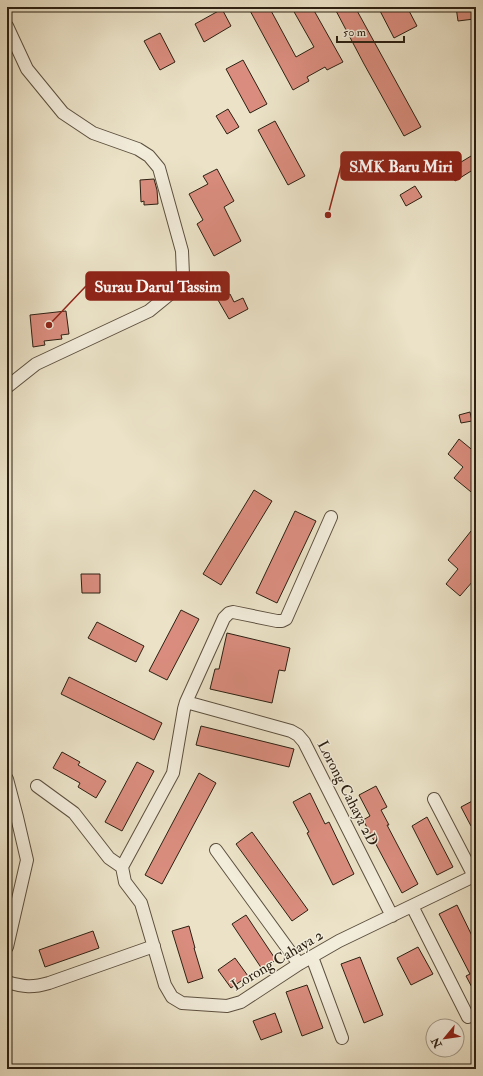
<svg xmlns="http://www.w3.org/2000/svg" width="483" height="1076" font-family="'IM FELL Double Pica',serif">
  <rect width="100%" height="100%" fill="#ebe2c7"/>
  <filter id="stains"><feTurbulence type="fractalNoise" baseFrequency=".005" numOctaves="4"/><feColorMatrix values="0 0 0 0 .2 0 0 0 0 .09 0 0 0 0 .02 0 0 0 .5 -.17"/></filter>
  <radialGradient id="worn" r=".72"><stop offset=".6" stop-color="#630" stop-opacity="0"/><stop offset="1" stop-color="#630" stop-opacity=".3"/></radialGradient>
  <path fill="#da8d7e" stroke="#2c2012" d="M248 7H269L296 57 314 47 293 10 297 7H312L343 62 327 70 325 67 307 77 309 81 293 90Z
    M334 7H355L421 127 404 136 364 64Z
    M378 7H407L417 26 394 38Z
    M456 7H473L474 19 458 21Z
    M222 9 231 26 204 42 195 24Z
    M160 33 175 62 160 70 144 41Z
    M243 60 267 104 250 113 226 69Z
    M228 109 239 127 227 134 216 116Z
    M275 121 305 176 288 185 258 130Z
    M476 153V168L455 181 448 170Z
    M217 169 234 201 224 207 241 241 214 256 197 224 203 220 189 194 208 184 203 176Z
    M154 179 157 190 158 204 144 205V201L141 202 140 180Z
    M415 186 422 197 406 206 400 195Z
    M230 294 234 302 243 298 248 309 229 319 218 300Z
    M66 311 69 334 61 335 62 339 44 341 45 345 33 347 30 315Z
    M470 412 472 421 461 423 459 415Z
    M459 439 476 453V496L454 478 463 467 448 454Z
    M254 490 272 501 221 585 203 574Z
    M295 511 316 521 277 603 256 593Z
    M471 531 476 535V583L473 581 460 596 446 584 458 569 448 560Z
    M81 574H100V593H82Z
    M181 610 199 619 167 680 149 671Z
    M97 622 144 646 136 662 88 638Z
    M227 633 290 648 285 671 279 670 272 703 210 689 215 669H219Z
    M69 677 162 723 154 740 61 694Z
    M201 726 294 749 289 767 196 745Z
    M62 752 80 762 78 765 106 781 96 798 78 787 80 783 53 768Z
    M137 762 154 771 122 831 105 822Z
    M199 773 216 783 162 884 145 875Z
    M376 786 387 807 381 810 389 825H387L418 884 402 893 363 820 370 816 359 795Z
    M310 793 325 824 329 822 354 874 333 885 307 833 309 832 293 802Z
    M476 799V824L471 826 461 807Z
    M427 817 453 867 437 875 412 826Z
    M252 832 308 910 292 921 236 844Z
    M457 905 476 944V995L466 976 470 974 439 914Z
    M246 915 276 960 262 969 232 924Z
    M189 926 195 948H194L203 978 188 983 172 931Z
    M93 931 99 948 45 967 39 950Z
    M418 947 433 974 411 985 397 958Z
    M360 957 383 1015 364 1023 341 964Z
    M235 958 248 976 231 988 218 970Z
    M307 985 323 1028 302 1036 286 992Z
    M275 1013 282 1032 261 1040 253 1021Z"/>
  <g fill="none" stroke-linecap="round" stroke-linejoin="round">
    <defs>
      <path id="minor" d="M7 26 27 69 63 113 93 133 138 149 149 156 159 168 182 251 183 275 171 293 149 311 36 364 7 387
        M186 702 224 618 229 613 233 612 277 621H282L286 619 331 517
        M7 779 17 817 27 860 7 947
        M37 786 74 813 109 858 122 867 125 882 141 903 165 985 172 997 182 1003 227 1006 241 1002 299 964 339 941 476 875
        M434 799 474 876
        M216 850 299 964
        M122 867 173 773 184 709 186 702 291 731 298 735 304 742 392 916
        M412 906 468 1017
        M312 957 342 1038
        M7 982C24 987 32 988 49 983L154 946"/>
    </defs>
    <use href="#minor" stroke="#5c503f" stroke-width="14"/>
    <use href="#minor" stroke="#f2ecdb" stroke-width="12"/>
  </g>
  <g text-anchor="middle" stroke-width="3" stroke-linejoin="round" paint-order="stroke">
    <g font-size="15" fill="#2c2012" stroke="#f2ecdb">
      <text transform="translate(348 793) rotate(63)" y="5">Lorong Cahaya 2D</text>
      <text transform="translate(277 960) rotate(-31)" y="5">Lorong Cahaya 2</text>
    </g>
  </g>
  <path fill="none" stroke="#8f2418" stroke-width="1.5" d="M328 215L341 166M49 325L86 286"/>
  <g fill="#8f2418" stroke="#f2ecdb" stroke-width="1.5">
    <circle cx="328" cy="215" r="4"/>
    <circle cx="49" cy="325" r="4"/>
  </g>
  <g fill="#8f2418" stroke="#8f2418" stroke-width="1.5">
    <rect x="341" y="152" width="120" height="28" rx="4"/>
    <rect x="86" y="272" width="143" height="28" rx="4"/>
  </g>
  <g font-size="16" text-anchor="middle" font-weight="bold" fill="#fff">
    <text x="401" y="172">SMK Baru Miri</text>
    <text x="158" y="292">Surau Darul Tassim</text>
  </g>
  <rect width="483" height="1076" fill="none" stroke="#ebe2c7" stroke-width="24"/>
  <rect x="8" y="8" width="467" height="1060" fill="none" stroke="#2c2012" stroke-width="2"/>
  <rect x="12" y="12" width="459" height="1052" fill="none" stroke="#2c2012"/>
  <g transform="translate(445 1038) rotate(241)"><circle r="19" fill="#f2ecdb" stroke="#a39a8b"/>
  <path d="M0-3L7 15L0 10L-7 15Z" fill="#8f2418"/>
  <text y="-6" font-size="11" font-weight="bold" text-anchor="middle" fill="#2c2012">N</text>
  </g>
  <path d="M337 36v6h67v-6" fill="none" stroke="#2c2012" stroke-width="2"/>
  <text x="343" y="36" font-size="12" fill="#2c2012" stroke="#f2ecdb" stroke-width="3" paint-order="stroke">50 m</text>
  <rect width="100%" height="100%" filter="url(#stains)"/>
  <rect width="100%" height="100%" fill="url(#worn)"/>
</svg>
